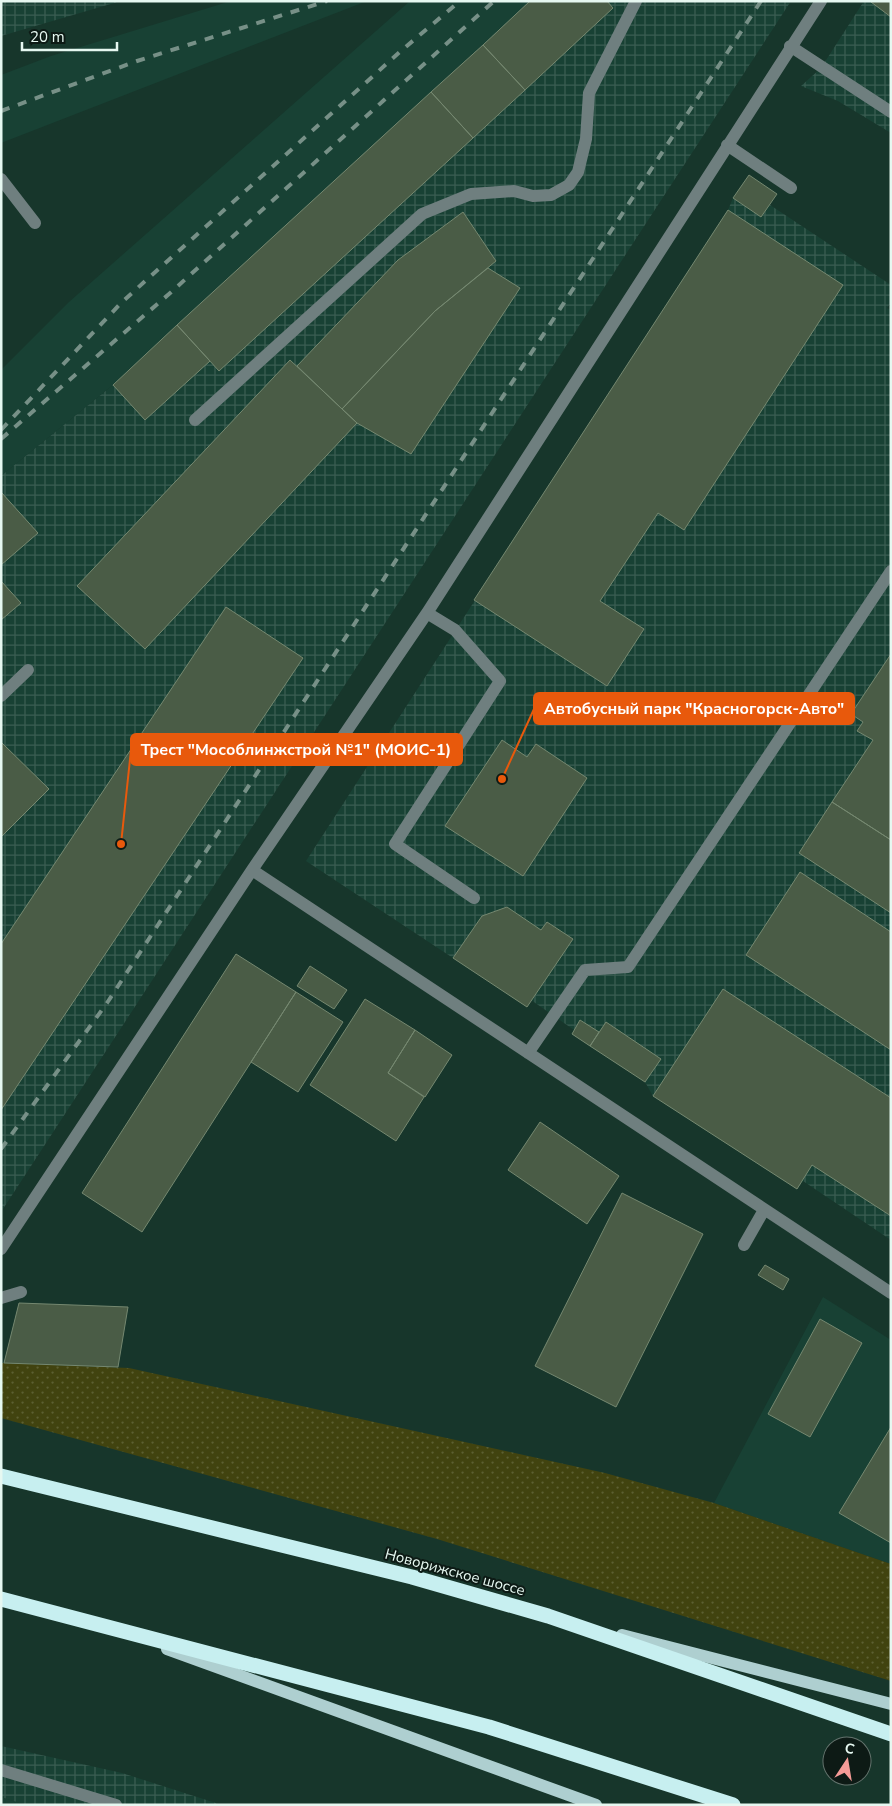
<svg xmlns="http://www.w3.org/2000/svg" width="892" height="1806" font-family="'Nunito Sans',sans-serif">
  <defs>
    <pattern id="industrial-grid" width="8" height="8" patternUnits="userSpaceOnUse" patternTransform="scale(1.25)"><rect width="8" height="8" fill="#184134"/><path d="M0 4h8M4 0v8" fill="none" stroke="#3a5d52"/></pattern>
    <pattern id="grass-dots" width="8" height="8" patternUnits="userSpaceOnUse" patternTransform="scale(1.25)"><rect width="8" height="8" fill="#41430f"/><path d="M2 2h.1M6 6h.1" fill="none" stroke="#5c5f32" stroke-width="1.8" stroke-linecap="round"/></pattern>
  </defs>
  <rect width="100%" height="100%" fill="#17362b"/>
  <path fill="#184134" d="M231 1H367L1 143V75L51 56Z
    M410 1H530L113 385 1 476V370L69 302Z
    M823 1297 891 1340V1564L714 1503Z
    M1 1797 26 1805H1Z"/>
  <path fill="url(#industrial-grid)" d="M1 1H121L1 36Z
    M530 1H791L1 1212V476L113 385Z
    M864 1H891V133L838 101 801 86 821 68Z
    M733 198 761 217 770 205 891 285V303L887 308 891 310V1240L803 1181 797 1189 653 1096 645 1082 572 1034 574 1030 531 1000 573 939 547 922 541 930 507 907 482 916 453 958 306 861 728 210Z
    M1 1746 122 1773 222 1805H26L1 1797Z"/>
  <path fill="url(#grass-dots)" d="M1 1363 129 1368 605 1473 714 1503 891 1564V1681L437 1539 1 1418Z"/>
  <path fill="#4a5c46" stroke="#758870" d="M530 1H607L613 8 525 90 483 45Z
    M891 1V17L871 2 872 1Z
    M483 45 525 90 473 138 431 92Z
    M431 92 473 138 219 371 177 325Z
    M749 175 777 194 761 217 733 198Z
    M728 210 843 285 684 530 658 513 600 601 644 629 607 686 474 600Z
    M463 212 496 261 435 311 342 409 297 366 398 260Z
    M488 268 520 288 411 454 357 423 342 409 435 311Z
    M177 325 210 361 145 420 113 385Z
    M290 360 357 423 145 649 77 586Z
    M1 492 38 533 1 565Z
    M1 581 21 603 1 620Z
    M226 607 303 658 1 1110V944Z
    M891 654V840L832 802 873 740 857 731 863 722 851 714Z
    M502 740 527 757 536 744 587 778 523 876 445 826Z
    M1 742 49 789 1 837Z
    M832 802 891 840V913L799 853Z
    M800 872 891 932V1050L746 955Z
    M507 907 541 930 547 922 573 939 527 1007 453 958 482 916Z
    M236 954 296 992 142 1232 82 1193Z
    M310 966 347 990 334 1009 297 986Z
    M723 989 891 1098V1216L812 1165 797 1189 653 1096Z
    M296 992 343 1022 298 1092 251 1062Z
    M365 999 415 1030 388 1073 424 1097 396 1141 310 1085Z
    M580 1020 599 1032 590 1046 572 1034Z
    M606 1022 661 1059 645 1082 590 1046Z
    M415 1030 452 1055 425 1097 388 1073Z
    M540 1122 619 1176 587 1224 508 1170Z
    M622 1193 703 1234 616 1407 535 1366Z
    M765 1265 789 1279 783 1290 758 1275Z
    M19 1303 128 1307 118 1367 4 1363Z
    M820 1319 862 1343 810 1437 768 1414Z
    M891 1427V1543L839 1513Z"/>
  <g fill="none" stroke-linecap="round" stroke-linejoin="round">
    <path stroke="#6f7f7f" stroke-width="12" d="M790 46 891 112
      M727 145 791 188
      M1 179 35 223
      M195 420 422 214 471 194 514 191 533 196 551 195 569 185 578 172 586 139 589 93 636 1
      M427 613 455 630 500 681 395 844 474 898
      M1 696 28 670
      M252 870 891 1293
      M528 1053 585 970 628 967 891 571
      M744 1245 764 1210
      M1 1249 252 870 427 613 821 1
      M1 1298 21 1292
      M1 1770 116 1805"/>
    <path stroke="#aecfd0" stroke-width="12" d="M622 1635 891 1704
      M167 1649 596 1805"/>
    <path stroke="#c7eff0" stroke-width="15" d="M1 1476 412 1577 548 1616 891 1734
      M1 1599 489 1727 733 1805"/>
    <path stroke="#779087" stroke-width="4" stroke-dasharray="9 9" stroke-linecap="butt" d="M1 111 137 61 327 1
      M1 430 122 302 402 50 460 1
      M1 439 169 294 494 1
      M1 1149 107 1003 761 1"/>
  </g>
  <g text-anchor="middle" stroke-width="4" stroke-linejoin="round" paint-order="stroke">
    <g font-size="15" fill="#e6f8f1" stroke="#0d1a15">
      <text transform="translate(455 1572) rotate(15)" y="5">Новорижское шоссе</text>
    </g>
  </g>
  <path fill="none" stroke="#e8590c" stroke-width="2" d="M502 779L534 709M121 844L131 750"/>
  <g fill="#e8590c" stroke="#0d1a15" stroke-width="2">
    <circle cx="502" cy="779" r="5"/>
    <circle cx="121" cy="844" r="5"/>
  </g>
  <g fill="#e8590c" stroke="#e8590c" stroke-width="2">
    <rect x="534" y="693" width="320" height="31" rx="5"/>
    <rect x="131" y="734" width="331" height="31" rx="5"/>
  </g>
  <g font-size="16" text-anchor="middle" font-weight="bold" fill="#fff">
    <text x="694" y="714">Автобусный парк "Красногорск-Авто"</text>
    <text x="296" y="755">Трест "Мособлинжстрой №1" (МОИС-1)</text>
  </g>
  <rect width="892" height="1806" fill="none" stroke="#e6f8f1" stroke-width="5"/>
  <g transform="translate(847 1761) rotate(12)"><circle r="24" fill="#0d1a15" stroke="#64736d"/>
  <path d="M0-4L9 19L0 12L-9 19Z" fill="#f59b97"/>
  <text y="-8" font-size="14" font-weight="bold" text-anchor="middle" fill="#e6f8f1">С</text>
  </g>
  <path d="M22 42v8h95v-8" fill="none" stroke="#e6f8f1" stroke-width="2.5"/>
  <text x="30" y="42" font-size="15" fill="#e6f8f1" stroke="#0d1a15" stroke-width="4" paint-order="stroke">20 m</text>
</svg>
